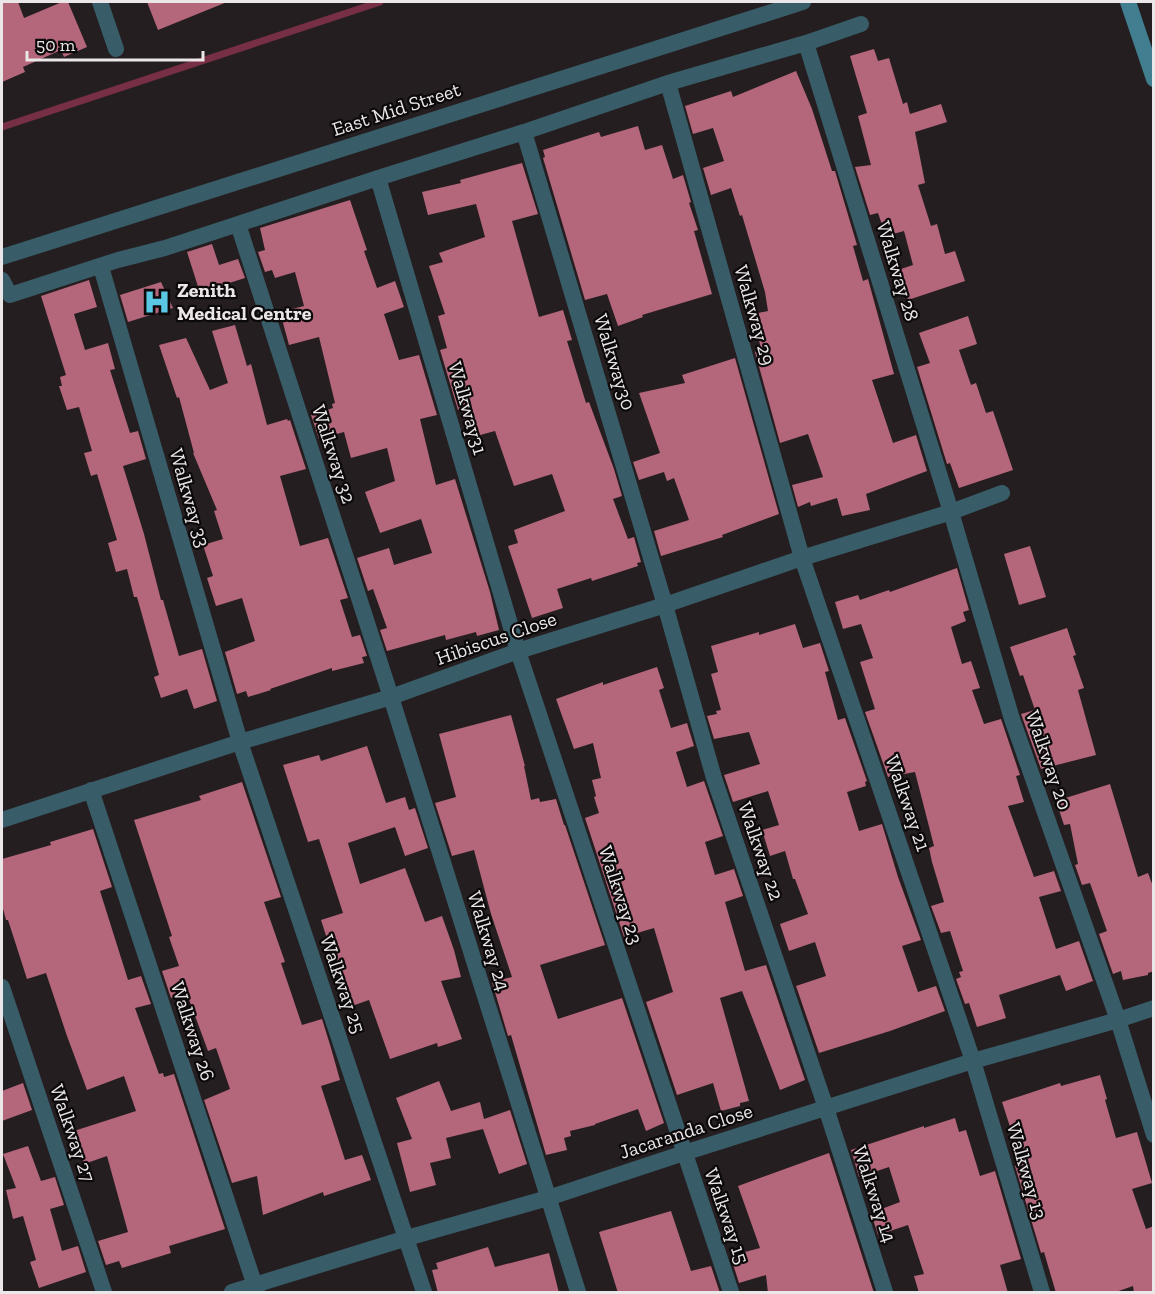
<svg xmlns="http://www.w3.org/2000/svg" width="1155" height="1294" font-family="'Zilla Slab',serif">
  <rect width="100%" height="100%" fill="#251e20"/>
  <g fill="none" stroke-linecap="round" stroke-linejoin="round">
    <path stroke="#762f44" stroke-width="7" d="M2 127 380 2"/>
  </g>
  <path fill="#b4667b" d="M2 2H18L24 18 62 2H68L87 47 64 57 61 50 23 67 25 72 2 82Z
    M147 2H227L158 30Z
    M874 49 878 61 889 58 903 104 907 102 910 114 941 104 947 122 915 132 925 183 918 185 931 226 937 224 945 254 955 251 965 281 908 300 898 270 913 265 904 231 886 236 878 213 870 215 855 167 871 165 858 116 867 113 850 56Z
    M796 71 812 109 832 171H835L857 245 853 246 863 281 868 279 894 374 872 380 893 443 916 435 927 471 866 494 870 510 842 516 837 498 811 506 810 502 798 507 792 485 823 477 808 434 780 443 755 352 761 349 753 314 768 311 765 292 742 215 740 216 731 188 711 195 703 168 724 161 713 128 693 134 685 106 731 91 733 97Z
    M638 126 645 150 662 145 673 179 683 175 691 202 689 203 698 230 694 231 712 294 642 315 643 317 618 326 607 294 585 300 543 158 545 157 543 150 599 132 601 137Z
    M522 163 538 214 512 221 539 317 563 310 572 340 567 341 586 403 589 402 614 469 622 496 613 499 628 539 634 537 641 562 637 563 638 566 592 581 591 578 557 589 563 608 532 618 508 546 518 543 514 530 565 511 552 474 514 486 495 431 469 438 461 409 458 410 440 350 447 348 438 316 445 314 429 266 443 262 439 253 485 237 476 204 428 215 422 192 461 183 460 180Z
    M350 200 367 250 364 251 377 288 395 281 404 307 384 314 399 360 419 355 437 415 420 419 436 485 455 479 490 592 499 630 477 636 476 632 446 640 445 635 387 651 380 630 387 628 373 589 368 591 357 558 389 548 394 565 432 553 421 519 380 533 365 492 395 481 387 448 351 458 344 432 319 439 311 415 333 408 332 404 335 403 319 337 289 345 280 312 304 306 295 272 275 278 272 270 265 272 258 252 265 250 260 228Z
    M212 244 219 265 238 259 245 278 223 285 225 292 202 299 187 252Z
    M89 280 97 307 74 314 85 350 108 343 115 369 110 370 130 433 138 431 146 459 123 466 144 534 161 600H163L179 656 202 649 217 701 194 709 187 689 161 698 154 677 159 675 137 597H134L127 569 116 572 108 543 117 540 97 474 91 476 84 453 92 451 79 407 67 410 59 386H62L60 377 66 375 41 296Z
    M161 282 173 308 128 322 120 295Z
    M968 316 977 344 959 350 971 385 976 383 986 413 993 411 1013 470 959 488 950 463 947 464 917 367 930 363 919 333Z
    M235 325 247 366 251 364 267 425 287 419 288 421 290 420 306 469 280 476 300 546 328 538 348 598 340 600 352 637 360 635 367 656 362 657 364 663 332 671V668L270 689 271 690 248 697 246 691 237 694 225 652 255 641 242 598 216 606 207 578 213 576 203 545 223 539 214 511 217 510 193 453H194L179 397 177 398 159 345 186 338 210 390 228 383 212 331Z
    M735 358 779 514 722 535 723 537 661 556 654 531 689 520 674 478 667 481 664 472 639 480 633 462 660 453 639 393 685 383 682 375Z
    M1030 546 1046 597 1019 605 1004 554Z
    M957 568 969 610 963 612 966 621 951 627 962 664 971 661 980 688 972 690 984 724 1001 719 1020 775 1016 776 1024 802 1008 806 1034 877 1054 871 1061 891 1039 897 1056 949 1079 941 1093 981 1066 991 1060 975 999 995 1006 1018 977 1027 969 1003 965 1004 956 979 961 977 959 972 963 971 950 931 941 933 931 906 944 902 932 862 929 848 934 846 915 772 888 777 865 712 875 709 860 662 873 658 861 624 843 629 835 602 858 595 860 600 889 590 890 592Z
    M795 624 803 648 820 643 829 671 825 672 838 720 845 718 867 781 865 782 866 786 847 792 859 831 882 824 898 877 921 940 902 946 918 992 936 986 945 1011 890 1031 819 1053 796 986 826 976 815 942 789 951 780 924 808 914 795 879H793L785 851 770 856 762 830 779 825 768 791 733 802 724 775 760 764 749 732 714 739 707 716 717 714 716 711 721 710 711 674 718 672 711 646 759 632V635Z
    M1067 628 1076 655 1073 656 1084 688 1078 690 1096 755 1041 769 1021 714 1035 710 1023 675 1020 676 1010 647Z
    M657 667 664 688 659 690 671 728 687 723 694 746 676 752 687 787 704 781 723 836 705 842 715 875 734 869 743 896 725 902 745 971 766 965 805 1080 780 1090 742 991 720 998 749 1101 740 1103V1106L721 1111 713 1083 677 1095 646 1002 673 992 654 928 624 937 585 818 599 813 594 797 596 796 592 780 601 778 593 743 574 749 556 699 603 682V685Z
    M511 715 525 766H524L531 800 539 798 540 802 556 799 564 825H565L605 945 540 965 558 1019 622 998 664 1123 646 1131 638 1109 595 1124V1125L570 1131 571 1136 564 1138 567 1150 546 1155 511 1035 508 1036 492 982 512 977 491 914 474 850 452 856 435 803 456 797 439 734Z
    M367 746 386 803 405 797 409 810 415 808 428 848 405 856 395 827 348 843 360 884 405 868 425 922 442 916 454 950 461 977 441 981 462 1039 438 1047 437 1043 390 1059 369 1000 349 1007 321 920 343 913 319 839 308 842 283 765 319 755 321 761Z
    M242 782 281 897 264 902 285 962 281 963 302 1025 322 1019 331 1048 340 1080 321 1086 345 1160 362 1155 371 1180 324 1196 323 1192 263 1215 257 1176 232 1183 204 1100 230 1089 216 1048 208 1051 187 994 171 998 162 971 179 966 169 937 172 936 134 820 201 800 199 796Z
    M1110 784 1138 877 1148 873 1154 889V971L1148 973V975L1123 980 1121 971 1113 974 1099 934 1107 931 1090 883 1082 885 1075 865 1078 864 1070 824 1064 825 1056 801Z
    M93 829 112 887 100 891 128 980 141 976 151 1004 135 1008 159 1074 163 1073 164 1077 174 1074 225 1229 169 1246 171 1253 122 1268 119 1261 106 1265 98 1241 128 1232 107 1156 84 1164 74 1131 136 1111 124 1076 87 1090 67 1036 46 973 27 979 8 920H6L2 905V859L51 845 50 842Z
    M1100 1075 1107 1099 1105 1100 1116 1138 1137 1132 1152 1183 1132 1189 1146 1229 1154 1226V1293H1134L1133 1286 1113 1293H1056L1044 1252 1041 1253 1015 1166 1022 1164 1002 1102 1060 1083 1061 1086Z
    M439 1081 451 1111 480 1102 484 1119 510 1110 527 1164 499 1174 483 1129 446 1138 451 1158 430 1163 436 1185 410 1192 397 1143 412 1139 396 1098Z
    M23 1083 32 1110 2 1121V1091Z
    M955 1118 959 1132 966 1130 980 1176 995 1171 1021 1259 1000 1265 1008 1293H919L914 1276 924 1274 908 1225 878 1235 871 1213 900 1202 889 1167 859 1177 851 1150 924 1126V1128Z
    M28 1146 41 1181 55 1177 64 1205 50 1209 62 1251 78 1246 86 1272 39 1288 30 1262 36 1260 23 1216 13 1219 6 1190 16 1188 3 1154Z
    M829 1153 874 1293H768L766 1275 739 1283 732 1261 742 1258 741 1253 760 1248 738 1186Z
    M671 1211 691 1271 711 1266 720 1293H618L599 1232Z
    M488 1247 495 1267 549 1253 559 1293H438L432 1270 438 1269 436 1263Z"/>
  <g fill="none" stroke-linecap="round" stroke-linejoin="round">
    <path stroke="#385d68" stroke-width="16" d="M100 2 116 49
      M806 43 951 512 1012 719 1118 1020 1154 1135
      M668 83 802 558 973 1061 1042 1292
      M524 132 665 605 714 778 826 1108 885 1292
      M378 178 518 651 731 1292
      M238 224 391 697 578 1292
      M101 267 240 742 424 1292
      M2 280 10 295 118 260 165 248 378 178 524 132 668 83 806 43 861 24
      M91 790 257 1292
      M2 820 240 742 391 697 518 651 665 605 802 558 951 512 1002 493
      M2 987 104 1292
      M232 1292 407 1238 548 1198 684 1153 973 1061 1118 1020 1154 1008"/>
    <path stroke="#385d68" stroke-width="16" d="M2 257 803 2"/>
    <path stroke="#417f90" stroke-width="16" d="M1128 2 1154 79"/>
  </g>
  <defs>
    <symbol id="hospital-bare" viewBox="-9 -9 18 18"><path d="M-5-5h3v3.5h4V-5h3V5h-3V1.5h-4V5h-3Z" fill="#5ac8e5" stroke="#0c090a" stroke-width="2.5" paint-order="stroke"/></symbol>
  </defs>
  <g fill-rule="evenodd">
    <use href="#hospital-bare" x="138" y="283" width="38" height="38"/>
  </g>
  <g text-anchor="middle" stroke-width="4.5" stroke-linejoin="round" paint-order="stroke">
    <g font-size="20" fill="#ebe6e7" stroke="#0c090a">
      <text transform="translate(396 109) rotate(-18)" y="7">East Mid Street</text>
      <text transform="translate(898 271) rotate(73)" y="7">Walkway 28</text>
      <text transform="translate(755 315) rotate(74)" y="7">Walkway 29</text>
      <text transform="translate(615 362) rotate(73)" y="7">Walkway30</text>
      <text transform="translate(468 408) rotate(74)" y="7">Walkway31</text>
      <text transform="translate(334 454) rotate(72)" y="7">Walkway 32</text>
      <text transform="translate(190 498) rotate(74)" y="7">Walkway 33</text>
      <text transform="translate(496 638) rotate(-19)" y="7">Hibiscus Close</text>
      <text transform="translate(1049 760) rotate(71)" y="7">Walkway 20</text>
      <text transform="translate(908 803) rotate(71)" y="7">Walkway 21</text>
      <text transform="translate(761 851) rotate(71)" y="7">Walkway 22</text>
      <text transform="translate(621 895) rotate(72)" y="7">Walkway 23</text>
      <text transform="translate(489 941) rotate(73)" y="7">Walkway 24</text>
      <text transform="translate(343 984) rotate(71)" y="7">Walkway 25</text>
      <text transform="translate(193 1031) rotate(72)" y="7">Walkway 26</text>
      <text transform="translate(686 1131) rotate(-18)" y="7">Jacaranda Close</text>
      <text transform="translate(73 1133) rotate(71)" y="7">Walkway 27</text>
      <text transform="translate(1027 1171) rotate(74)" y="7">Walkway 13</text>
      <text transform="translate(875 1194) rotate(72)" y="7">Walkway 14</text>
      <text transform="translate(727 1216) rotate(71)" y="7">Walkway 15</text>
    </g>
    <g font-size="20" font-weight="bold" fill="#ebe6e7" stroke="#0c090a" text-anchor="start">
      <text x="177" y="297">Zenith<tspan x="177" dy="23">Medical Centre</tspan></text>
    </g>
  </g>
  <rect width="1155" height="1294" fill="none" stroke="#ebe6e7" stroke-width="6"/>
  <path d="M27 51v9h176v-9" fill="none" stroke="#ebe6e7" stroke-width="3"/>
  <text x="36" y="51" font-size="18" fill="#ebe6e7" stroke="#0c090a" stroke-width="4.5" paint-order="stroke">50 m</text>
</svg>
